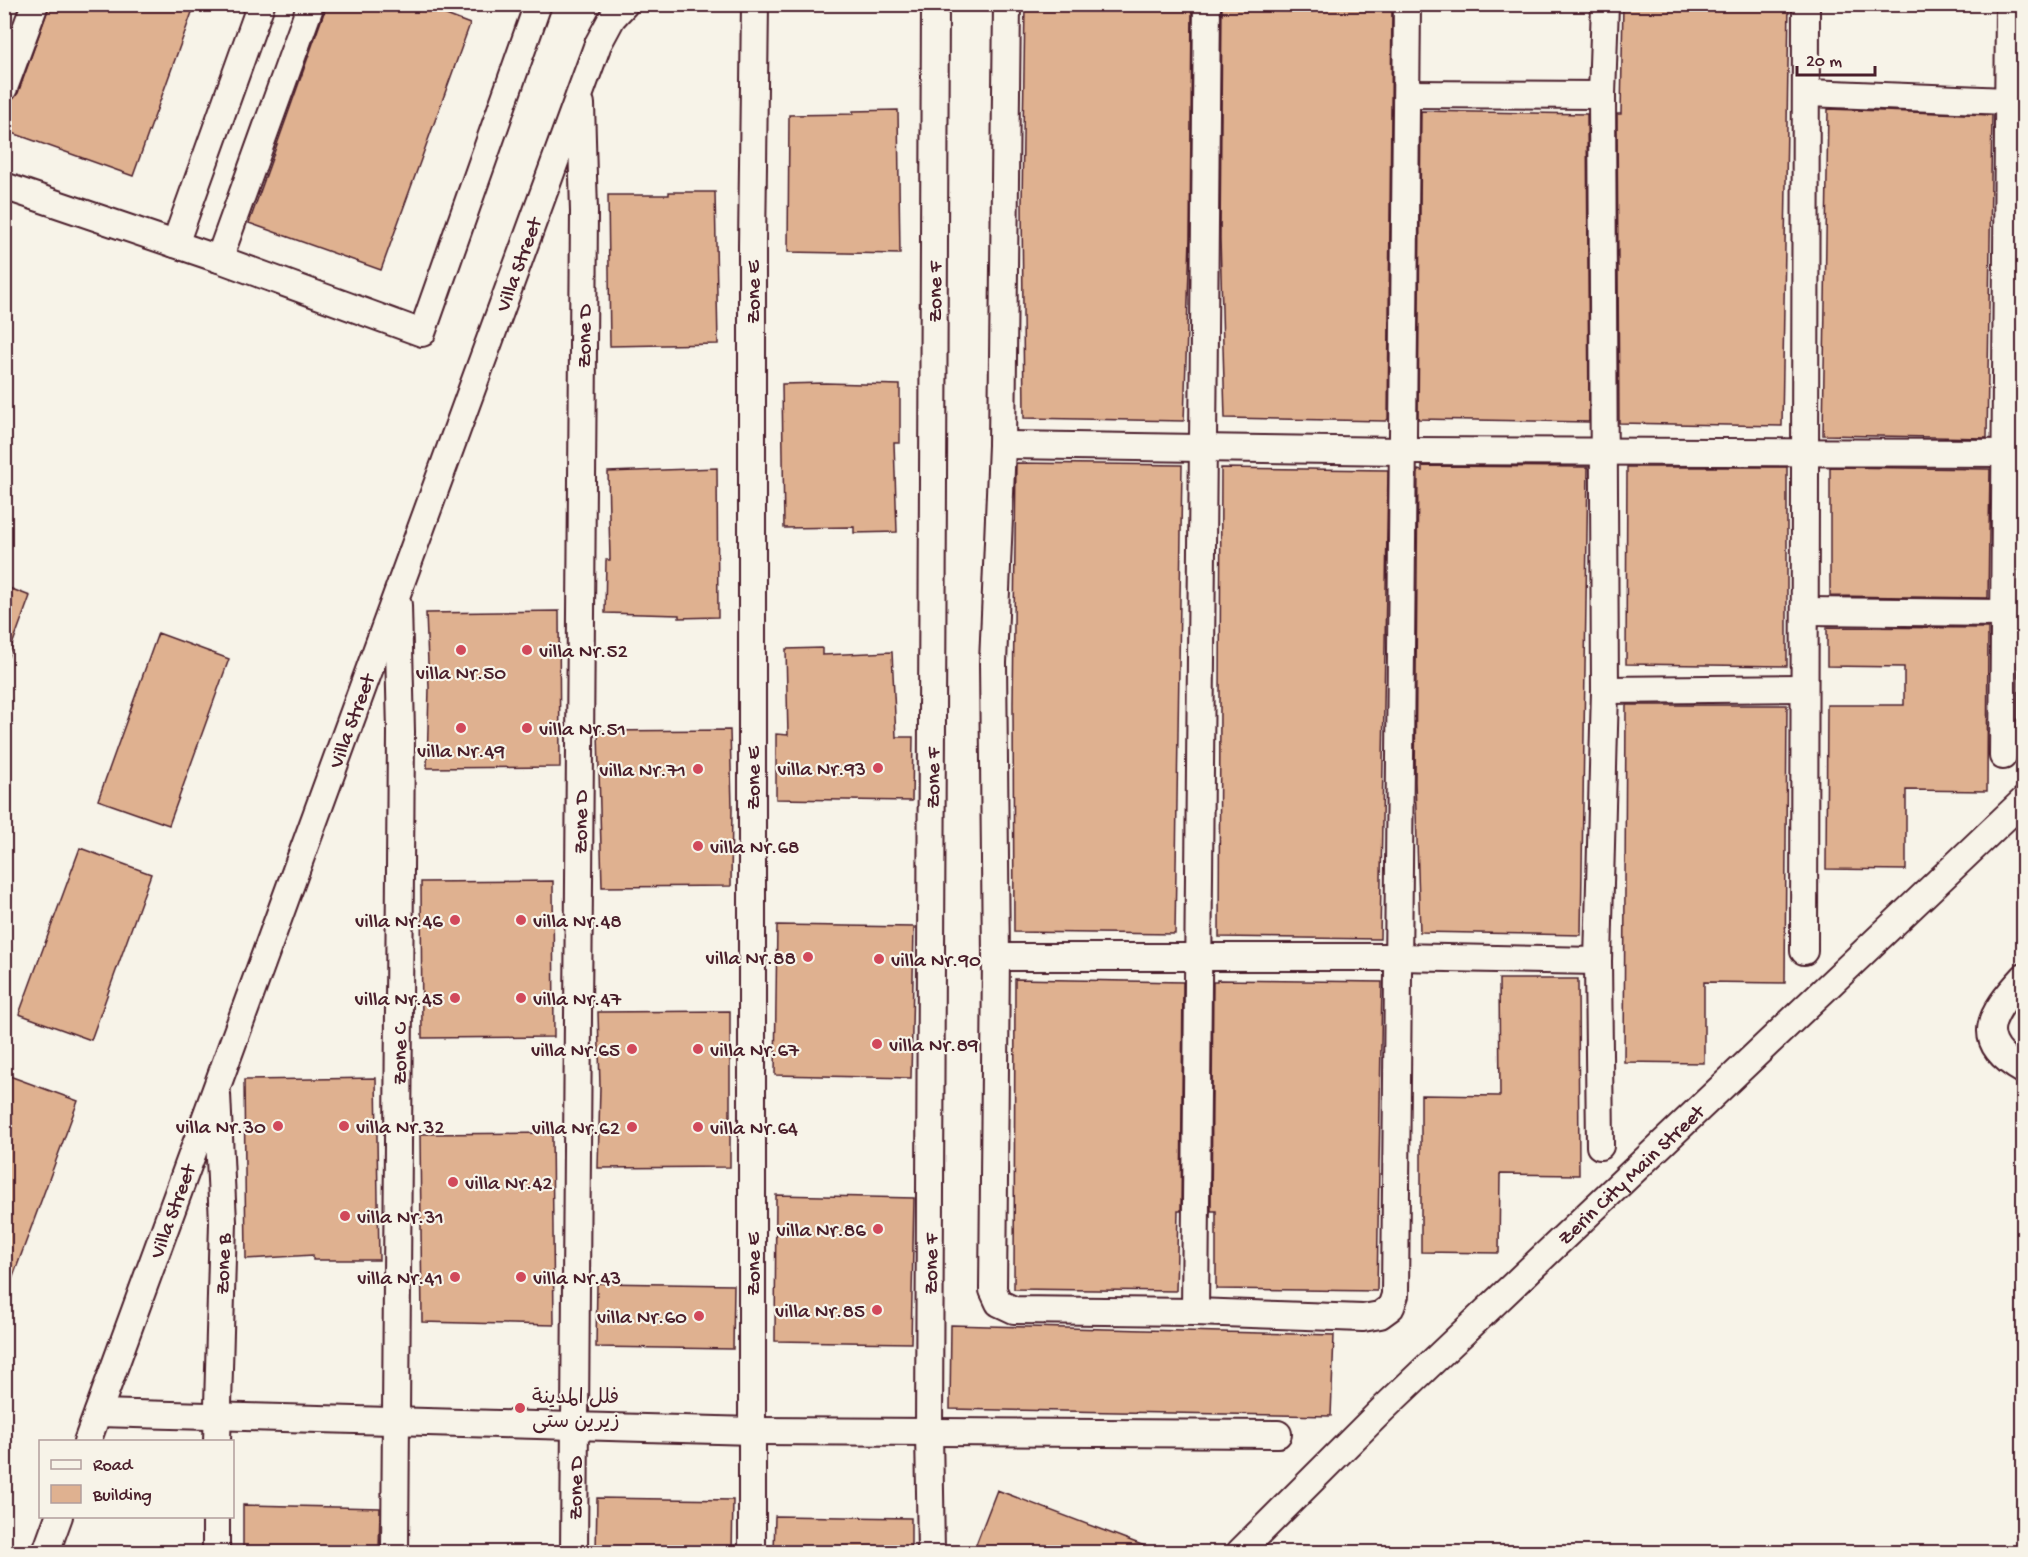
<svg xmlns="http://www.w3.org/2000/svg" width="2028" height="1557" font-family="'Gochi Hand','Playpen Sans Arabic',sans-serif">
  <rect width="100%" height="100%" fill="#f7f3e8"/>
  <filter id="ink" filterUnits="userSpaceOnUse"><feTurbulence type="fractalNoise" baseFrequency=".0167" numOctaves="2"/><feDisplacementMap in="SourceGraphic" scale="12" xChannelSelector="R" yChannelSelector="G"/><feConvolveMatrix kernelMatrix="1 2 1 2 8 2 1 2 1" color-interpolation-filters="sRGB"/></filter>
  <g filter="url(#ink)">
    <path fill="#dfb190" stroke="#4a1f2b" stroke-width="1.5" d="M50 4H195L133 176 4 130V115L9 102 18 93Z
      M327 4H417L470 24 381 270 249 223Z
      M1025 4H1192L1190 238 1184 421 1024 418 1022 203Z
      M1222 4H1392L1388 419 1386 421 1225 418 1220 238Z
      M1623 4H1789L1782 426 1619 423 1617 114H1621Z
      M1828 109 1992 115 1987 438 1823 435Z
      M898 110 900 254 788 252 789 115 853 114V111Z
      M1421 111 1587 114 1589 422 1418 419Z
      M669 192H715L718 344 610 346 608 195H669Z
      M825 383 900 385V443H894L897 532 854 533V527L784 528 782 384Z
      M1016 463 1182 465 1175 934 1014 932 1013 704Z
      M1422 466 1588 467 1581 935 1420 932 1415 781 1418 470 1422 471Z
      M1627 467H1787V666L1626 664Z
      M1830 467 1990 469 1988 598 1830 596Z
      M717 468 718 617 679 618V615L605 613 606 560H610L608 472Z
      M1221 468 1388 470 1380 939 1219 937Z
      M4 586 30 596 7 659H4Z
      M559 611 560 767 427 768 429 688 426 613Z
      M1827 627 1988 628 1987 791 1906 790V870L1826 869 1827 705H1904V667L1827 666Z
      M158 633 229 659 169 825 98 800Z
      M822 648V655L892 652 896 737H913L912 801 776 799V734L788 735 786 649Z
      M1626 705H1787L1785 983 1704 982V1063L1624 1062Z
      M730 730 732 807 731 886 602 887 598 731Z
      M80 848 151 874 91 1040 19 1014Z
      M553 881 554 1037 422 1038 421 882Z
      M777 925 914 927 911 1078 775 1075Z
      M1015 979 1183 982 1181 1211H1178L1176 1291 1014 1289Z
      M1499 979H1578L1579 1175 1500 1174 1499 1253 1421 1252V1095L1500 1096Z
      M1217 980 1382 982 1377 1291 1216 1289V1211H1211L1213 982H1217Z
      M730 1011V1167L598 1168 600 1087 598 1012Z
      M4 1074 78 1101 7 1293 4 1292Z
      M376 1078 379 1260H313V1255L246 1259 244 1080Z
      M552 1133 554 1325 422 1322 420 1134Z
      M776 1195 914 1198 911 1343 775 1341Z
      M597 1283 734 1285 733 1349 596 1347Z
      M951 1325 1334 1335 1331 1416 950 1409Z
      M997 1490 1155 1550 1154 1552H990L975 1547Z
      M597 1498 733 1500 732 1552H596Z
      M243 1505 380 1508 379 1552H243Z
      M775 1516 911 1518V1552H774Z"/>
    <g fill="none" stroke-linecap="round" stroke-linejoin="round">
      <defs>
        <g id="minor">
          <path d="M1007 4 1002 445 993 663 996 957 993 1290 999 1303 1014 1310 1195 1312 1363 1318 1380 1315 1391 1307 1395 1295 1407 4"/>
          <path d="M4 88 35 4"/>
          <path d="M1808 93 2007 101"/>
          <path d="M1407 94 1602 95"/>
          <path d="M4 186 219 259 422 333 538 4"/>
          <path d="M175 244 261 4"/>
          <path d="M219 259 311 4"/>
          <path d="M1002 445 1403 451 2024 453"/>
          <path d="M1805 611 2003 613"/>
          <path d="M1605 690 1802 688"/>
          <path d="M2003 756 2009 4"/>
          <path d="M1804 951 1806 4"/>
          <path d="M996 957H1397L1598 961"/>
          <path d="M2024 977C1990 1014 1971 1041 2024 1071"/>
          <path d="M1600 1146 1598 961 1605 690 1602 95 1605 4"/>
          <path d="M1195 1312 1207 4"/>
          <path d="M98 1413 753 1431 1278 1434"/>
          <path id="s1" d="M87 1442 598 44 612 18 625 4"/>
          <path id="s2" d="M217 1442 223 1222 217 1094"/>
          <path d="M46 1552 59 1516"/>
          <path d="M216 1552V1516"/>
          <path id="s3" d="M395 1552 401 732 398 605"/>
          <path id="s4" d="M574 1552 584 212 581 104"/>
          <path d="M752 1552V245L755 4"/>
          <path id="s5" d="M931 1552 929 1432 935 4"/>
          <path id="s6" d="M1240 1552 1383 1409 2024 800"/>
        </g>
      </defs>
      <use href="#minor" stroke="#4a1f2b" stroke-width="30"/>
      <use href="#minor" stroke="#f7f3e8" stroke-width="26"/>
    </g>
  </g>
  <g fill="#d1495b" stroke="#f7f3e8" stroke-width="2">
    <circle cx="461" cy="650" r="6"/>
    <circle cx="527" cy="650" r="6"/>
    <circle cx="461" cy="728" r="6"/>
    <circle cx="527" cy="728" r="6"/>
    <circle cx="878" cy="768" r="6"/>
    <circle cx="698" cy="769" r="6"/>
    <circle cx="698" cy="846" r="6"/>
    <circle cx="455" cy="920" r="6"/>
    <circle cx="521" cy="920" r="6"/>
    <circle cx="808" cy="957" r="6"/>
    <circle cx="879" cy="959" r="6"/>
    <circle cx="455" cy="998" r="6"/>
    <circle cx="521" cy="998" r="6"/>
    <circle cx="877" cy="1044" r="6"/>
    <circle cx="632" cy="1049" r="6"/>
    <circle cx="698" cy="1049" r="6"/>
    <circle cx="278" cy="1126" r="6"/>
    <circle cx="344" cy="1126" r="6"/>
    <circle cx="632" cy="1127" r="6"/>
    <circle cx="698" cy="1127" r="6"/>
    <circle cx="453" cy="1182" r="6"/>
    <circle cx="345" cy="1216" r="6"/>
    <circle cx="878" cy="1229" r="6"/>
    <circle cx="455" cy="1277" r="6"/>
    <circle cx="521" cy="1277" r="6"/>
    <circle cx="877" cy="1310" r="6"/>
    <circle cx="699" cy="1316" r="6"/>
    <circle cx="520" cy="1408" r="6"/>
  </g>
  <g text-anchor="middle" stroke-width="4.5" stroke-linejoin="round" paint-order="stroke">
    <g font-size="21" fill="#4a1f2b" stroke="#f7f3e8">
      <text dy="7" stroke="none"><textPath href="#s1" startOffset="1254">Villa Street</textPath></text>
      <text transform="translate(752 292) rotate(-90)" y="7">Zone E</text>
      <text dy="7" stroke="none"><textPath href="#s5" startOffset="1260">Zone F</textPath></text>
      <text dy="7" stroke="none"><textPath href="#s4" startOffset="1216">Zone D</textPath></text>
      <text dy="7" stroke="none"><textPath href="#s1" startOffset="768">Villa Street</textPath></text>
      <text transform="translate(752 778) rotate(-90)" y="7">Zone E</text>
      <text dy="7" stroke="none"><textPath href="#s5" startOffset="774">Zone F</textPath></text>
      <text dy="7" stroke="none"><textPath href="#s4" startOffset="730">Zone D</textPath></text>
      <text dy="7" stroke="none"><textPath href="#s3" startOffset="498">Zone C</textPath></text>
      <text dy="7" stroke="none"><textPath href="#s6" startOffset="543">Zerin City Main Street</textPath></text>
      <text dy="7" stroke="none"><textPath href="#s1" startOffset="246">Villa Street</textPath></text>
      <text dy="7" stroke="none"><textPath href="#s2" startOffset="178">Zone B</textPath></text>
      <text transform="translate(752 1264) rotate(-90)" y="7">Zone E</text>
      <text dy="7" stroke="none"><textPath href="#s5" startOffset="288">Zone F</textPath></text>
      <text dy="7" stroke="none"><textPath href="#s4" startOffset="64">Zone D</textPath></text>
    </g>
    <g font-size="21" fill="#4a1f2b" stroke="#f7f3e8" text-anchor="start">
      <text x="539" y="657">villa Nr.52</text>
      <text x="461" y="679" text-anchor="middle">villa Nr.50</text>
      <text x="539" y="735">villa Nr.51</text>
      <text x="461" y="757" text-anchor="middle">villa Nr.49</text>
      <text x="866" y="775" text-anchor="end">villa Nr.93</text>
      <text x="686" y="776" text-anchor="end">villa Nr.71</text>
      <text x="710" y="853">villa Nr.68</text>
      <text x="443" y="927" text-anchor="end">villa Nr.46</text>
      <text x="533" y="927">villa Nr.48</text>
      <text x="796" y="964" text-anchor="end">villa Nr.88</text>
      <text x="891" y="966">villa Nr.90</text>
      <text x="443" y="1005" text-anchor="end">villa Nr.45</text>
      <text x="533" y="1005">villa Nr.47</text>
      <text x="889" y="1051">villa Nr.89</text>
      <text x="620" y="1056" text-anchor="end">villa Nr.65</text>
      <text x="710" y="1056">villa Nr.67</text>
      <text x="266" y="1133" text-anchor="end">villa Nr.30</text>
      <text x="356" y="1133">villa Nr.32</text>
      <text x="620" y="1134" text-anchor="end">villa Nr.62</text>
      <text x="710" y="1134">villa Nr.64</text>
      <text x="465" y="1189">villa Nr.42</text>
      <text x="357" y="1223">villa Nr.31</text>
      <text x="866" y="1236" text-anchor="end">villa Nr.86</text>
      <text x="443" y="1284" text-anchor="end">villa Nr.41</text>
      <text x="533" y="1284">villa Nr.43</text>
      <text x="865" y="1317" text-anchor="end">villa Nr.85</text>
      <text x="687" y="1323" text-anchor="end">villa Nr.60</text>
      <text x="532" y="1403">فلل المدينة<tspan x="532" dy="24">زیرین ستی</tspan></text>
    </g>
  </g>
  <rect width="2028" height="1557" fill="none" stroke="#f7f3e8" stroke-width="24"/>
  <rect x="12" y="12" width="2004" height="1533" fill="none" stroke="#4a1f2b" stroke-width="2" filter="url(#ink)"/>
  <rect x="39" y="1440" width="195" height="78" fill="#f7f3e8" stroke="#b29e9c" stroke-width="1.5"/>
  <rect x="51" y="1460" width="30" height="9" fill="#f7f3e8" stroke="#b29e9c" stroke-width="1.5"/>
  <text x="93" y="1470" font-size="18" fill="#4a1f2b">Road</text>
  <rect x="51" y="1485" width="30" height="18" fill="#dfb190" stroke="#b29e9c" stroke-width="1.5"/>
  <text x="93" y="1500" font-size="18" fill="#4a1f2b">Building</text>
  <path d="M1797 66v9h78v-9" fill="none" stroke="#4a1f2b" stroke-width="3"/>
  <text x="1806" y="66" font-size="18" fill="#4a1f2b" stroke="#f7f3e8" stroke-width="4.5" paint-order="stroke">20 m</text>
</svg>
